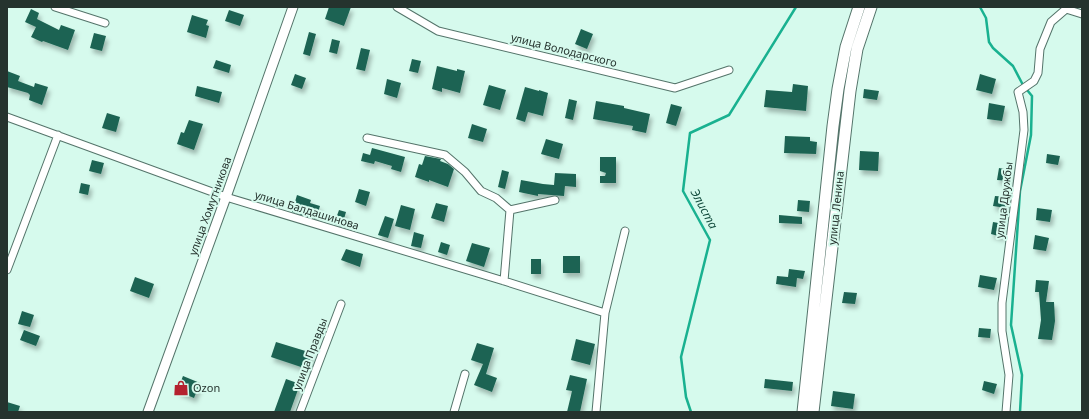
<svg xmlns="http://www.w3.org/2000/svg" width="1089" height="419" font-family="'Noto Sans',sans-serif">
  <defs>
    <filter id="shadow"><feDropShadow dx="2.5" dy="4.5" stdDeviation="2" flood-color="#0004"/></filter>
  </defs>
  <rect width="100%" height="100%" fill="#d6faed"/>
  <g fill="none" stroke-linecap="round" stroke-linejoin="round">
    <path stroke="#19b190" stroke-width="2.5" d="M980 7 986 18 989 42 993 48 1013 66 1023 85 1032 96 1031 135 1020 191 1011 325 1022 375 1020 412
      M691 412 686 397 681 357 710 240 683 191 690 133 729 115 796 7"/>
  </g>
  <path fill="#1d6452" filter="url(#shadow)" d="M329 7H351L344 26 325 19Z
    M31 9 39 13 37 19 59 30 61 25 75 30 68 50 43 41 42 42 31 37 36 27 25 22Z
    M229 10 244 15 240 26 225 21Z
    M192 15 208 20 206 25 209 26 206 38 187 32Z
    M581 29 593 34 587 49 575 44Z
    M309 32 316 34 310 56 303 54Z
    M94 33 106 36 102 51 90 48Z
    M332 39 340 41 337 54 329 52Z
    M361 48 370 50 365 71 356 69Z
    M412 59 421 61 418 73 409 71Z
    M216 60 231 65 229 73 213 68Z
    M437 66 457 71V69L465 71 460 93 442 88V92L432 89Z
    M7 71 20 76 18 81 34 87 35 83 48 87 42 105 29 100 30 95 28 93 7 87Z
    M295 74 306 78 302 89 291 85Z
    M980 74 996 79 992 94 976 90Z
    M387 79 401 83 397 98 384 94Z
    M793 84 808 86 806 111 764 107 766 90 792 92Z
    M489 85 506 90 500 110 483 105Z
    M197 86 222 92 219 103 195 96Z
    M525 87 539 91V90L548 93 543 116 528 112 525 122 516 119Z
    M864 89 879 91 877 100 863 98Z
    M569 99 577 101 573 120 565 118Z
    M596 101 624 106V108L650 114 646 133 632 130 633 126 593 119Z
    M989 103 1005 106 1002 121 987 119Z
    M671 104 682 107 676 126 666 123Z
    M107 113 120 117 116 132 102 128Z
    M189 120 203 124 194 150 177 144 181 132 184 133Z
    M472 124 487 129 483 142 468 138Z
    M785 136 810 137V141L817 142 816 154 784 153Z
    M546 139 563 144 559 159 541 154Z
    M372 148 405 157 401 172 391 169 392 166 375 161 374 164 361 161 363 153 370 155Z
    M860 151 879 152 878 171 859 170Z
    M1047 154 1060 156 1058 165 1046 163Z
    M425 156 441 159 440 161 448 164 454 169 448 187 429 180V182L415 177 419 164 422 165Z
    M600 157H616V183H600V176H605L606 173 600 171Z
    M92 160 104 163 101 174 89 171Z
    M999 168 1010 170 1009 181 997 180Z
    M502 170 509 172 505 189 498 187Z
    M555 173 576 174V187L565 186 564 196 538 194V196L519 192 521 180 543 184 554 185Z
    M81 183 90 185 88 195 79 193Z
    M359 189 370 192 366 206 355 202Z
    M297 195 311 200 310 203 320 206 316 219 292 212Z
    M995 196 1008 197 1006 208 993 206Z
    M798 200 810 201 809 212 797 211Z
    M436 203 448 206 444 222 431 218Z
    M401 205 415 209 410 230 395 226Z
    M1037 208 1052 210 1050 222 1036 220Z
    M339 210 346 212 342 226 334 224Z
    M779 215 802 217V224L779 223Z
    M385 216 394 219 388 238 378 235Z
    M993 222 1004 224 1002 237 991 234Z
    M414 232 424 235 421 248 411 246Z
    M1035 235 1049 238 1046 251 1033 249Z
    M441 242 450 245 447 255 438 252Z
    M472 243 490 248 484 267 466 261Z
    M346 249 363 254 360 267 341 260Z
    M563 256H580V273H563Z
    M531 259H541V274H531Z
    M789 269 805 271 803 279 797 278 796 287 776 284 777 276 788 277Z
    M980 275 997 278 994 290 978 287Z
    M135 277 154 284 149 298 130 291Z
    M1036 280 1049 281 1046 302H1054L1055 321 1052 340 1038 339 1041 320 1039 292H1035Z
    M844 292 857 293 855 304 842 303Z
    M22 311 34 315 30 327 18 324Z
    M979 328 991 329 990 338 978 337Z
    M24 330 40 336 36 346 20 340Z
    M576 339 595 344 590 365 571 360Z
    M276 342 312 353 307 369 271 357Z
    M477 343 494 348 486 374 497 378 492 392 474 385 483 364 471 360Z
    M570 375 587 379 580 412H567L572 391 566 390Z
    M183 376 200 383 194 398 177 391Z
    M286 379 300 384 290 412H274Z
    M765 379 793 382 792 391 764 388Z
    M984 381 997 384 994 394 982 390Z
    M833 391 855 394 853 409 831 406Z
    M7 402 20 406 18 412H7Z"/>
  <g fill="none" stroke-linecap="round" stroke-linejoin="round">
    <defs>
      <path id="minor" d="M55 7 105 23
        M397 7 438 31 675 88 729 70
        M7 117 226 197 504 281 605 313
        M367 138 445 155 465 172 481 191 496 198 510 210 504 281
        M510 210 555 200
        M7 270 58 135
        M300 412 341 304
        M454 412 465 374
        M596 412 605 313 625 231
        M1006 412 1009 375 1002 331V303L1024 130 1023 112 1018 92 1034 81 1038 73 1040 49 1051 22 1066 9 1082 14"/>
      <path id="tertiary" d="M148 412 226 197 293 7"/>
      <path id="primary" d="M803 412 833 126 838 89 846 47 859 7
        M813 412 850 91 857 49 871 7"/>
    </defs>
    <use href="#minor" stroke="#54746a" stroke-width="9"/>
    <use href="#tertiary" stroke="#54746a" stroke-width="11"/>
    <use href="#primary" stroke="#54746a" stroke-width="13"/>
    <use href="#minor" stroke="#fff" stroke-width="7"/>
    <use href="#tertiary" stroke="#fff" stroke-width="9"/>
    <use href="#primary" stroke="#fff" stroke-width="11"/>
  </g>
  <defs>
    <symbol id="shop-bare" viewBox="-9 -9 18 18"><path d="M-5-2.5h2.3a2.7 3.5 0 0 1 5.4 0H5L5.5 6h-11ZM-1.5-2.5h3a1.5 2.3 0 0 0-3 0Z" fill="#b4222f" stroke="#d6faed" stroke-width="2.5" paint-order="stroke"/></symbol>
  </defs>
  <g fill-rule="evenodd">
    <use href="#shop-bare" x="170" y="377" width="22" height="22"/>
  </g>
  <g text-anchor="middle" stroke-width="4" stroke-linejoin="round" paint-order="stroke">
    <g font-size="11" fill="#25332e" stroke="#d6faed">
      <text transform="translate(564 50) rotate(14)" y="4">улица Володарского</text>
      <text transform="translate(1004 200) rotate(-83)" y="4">улица Дружбы</text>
      <text transform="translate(210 206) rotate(-70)" y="4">улица Хомутникова</text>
      <text transform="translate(836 208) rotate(-84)" y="4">улица Ленина</text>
      <text transform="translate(307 210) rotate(17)" y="4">улица Балдашинова</text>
      <text transform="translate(310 354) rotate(-69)" y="4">улица Правды</text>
    </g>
    <g font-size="11" fill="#25332e" stroke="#d6faed" text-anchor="start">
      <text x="193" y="392">Ozon</text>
    </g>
    <g font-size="12" font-style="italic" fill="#174f41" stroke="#d6faed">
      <text transform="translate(704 209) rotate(62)" y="4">Элиста</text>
    </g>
  </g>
  <rect width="1089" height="419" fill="none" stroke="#25332e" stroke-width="16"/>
</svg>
